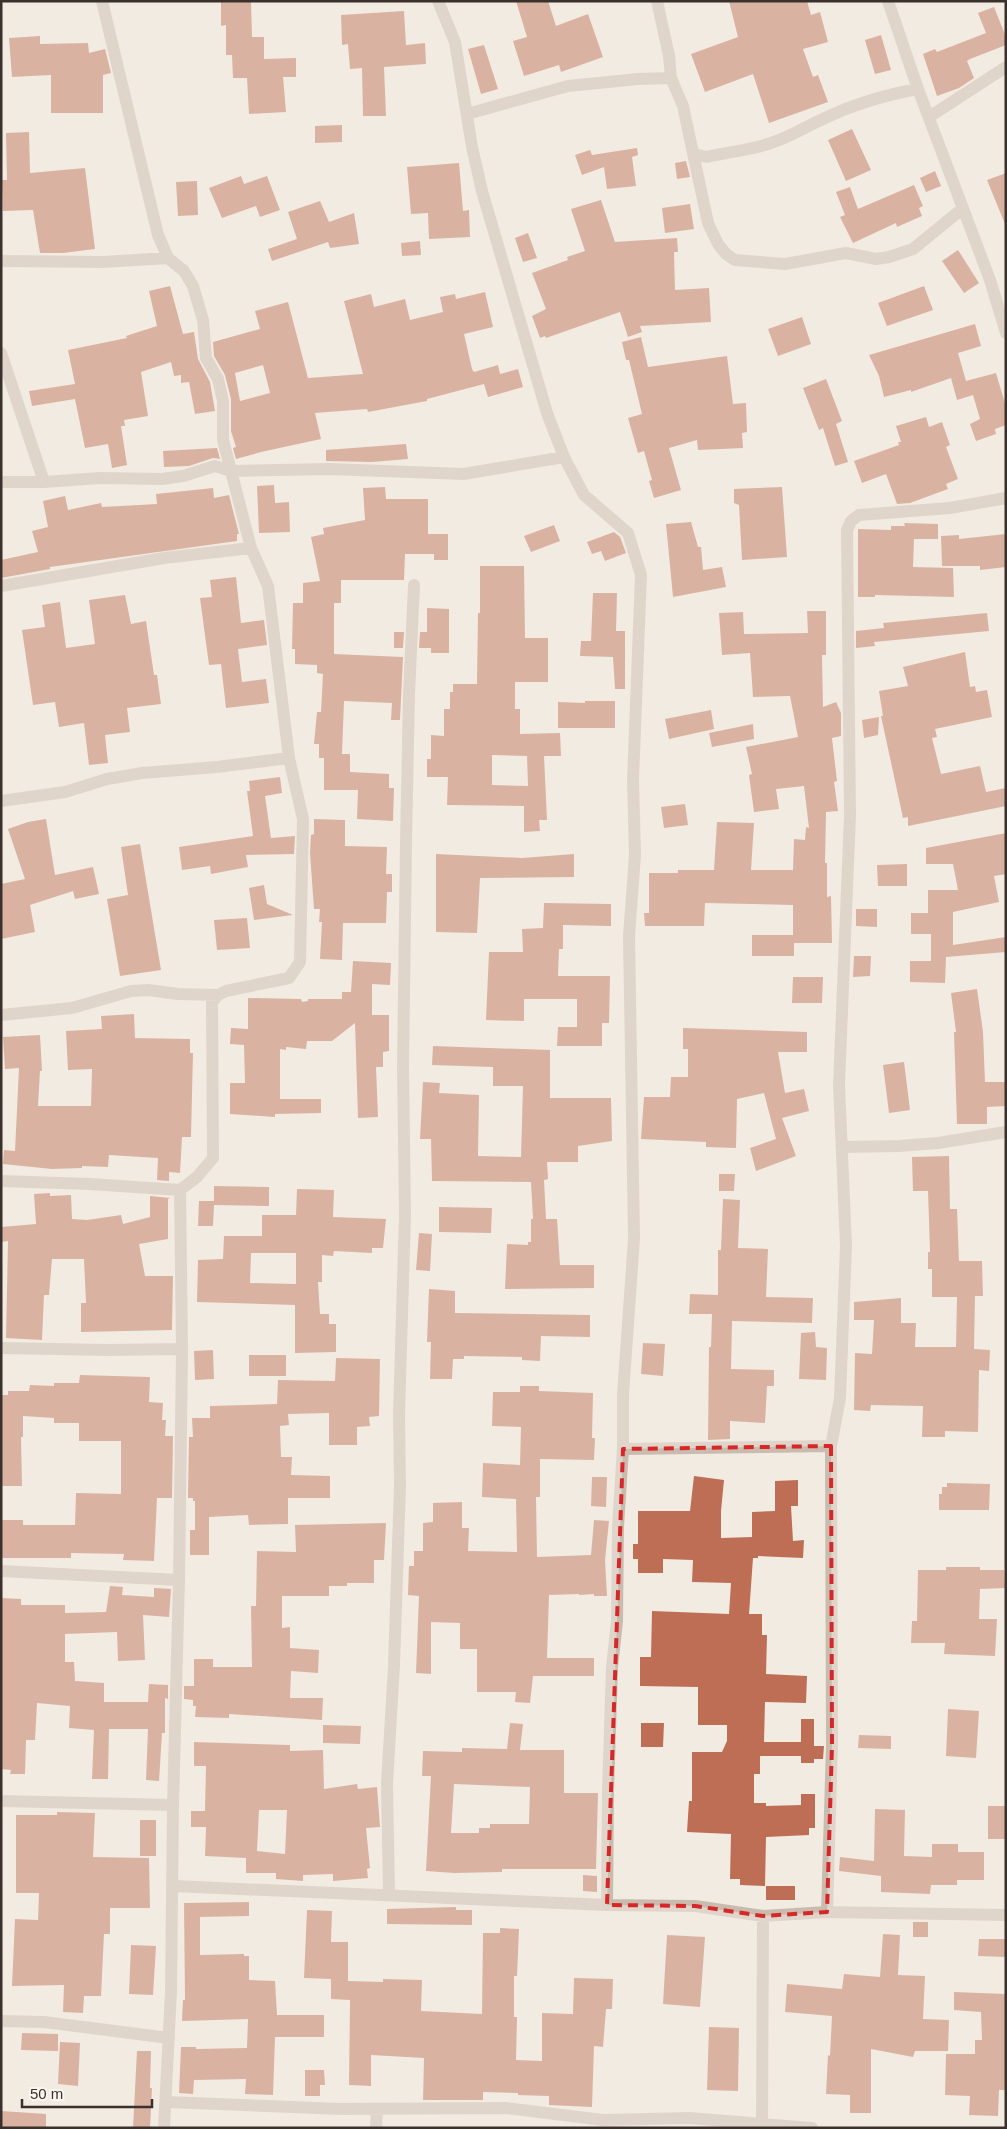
<svg xmlns="http://www.w3.org/2000/svg" width="1007" height="2129" font-family="Helvetica,sans-serif">
  <rect width="100%" height="100%" fill="#f2ebe2"/>
  <path fill="#bd6e55" fill-rule="evenodd" d="M221 1H251L252 37H264V59L296 58V77H283L286 112 249 114 247 78H233L232 55H226V25L221 26Z
    M516 1H548L556 26 588 14 603 57 561 72 559 65 524 76 513 41 527 37Z
    M729 1H807L811 15 820 12 828 42 803 49 813 77 818 75 828 102 769 123 753 74 705 92 691 54 738 37Z
    M994 7 1006 37V45L970 59 967 61 974 78 959 88 937 96 923 54 935 49 937 52 986 33 978 13Z
    M404 11 406 45 425 43 426 64 384 67 386 116H363L362 68 350 69 348 44 342 45 341 15Z
    M881 35 891 70 875 74 865 40Z
    M40 36V44L88 43 89 53 105 49 111 73 103 75V113H51V75L12 77 9 38Z
    M484 45 498 89 481 94 468 49Z
    M342 125V142L315 143V126Z
    M852 129 871 170 846 181 828 140Z
    M29 132 30 173 85 168 95 249 63 253H40L33 210 3 211 2 180H7L6 133Z
    M637 148 638 155 632 157 636 186 607 189 604 167 582 175 575 155 590 150 592 155Z
    M686 161 690 177 677 179 675 163Z
    M459 163 463 211 469 210 470 237 429 239 428 213 411 214 407 167Z
    M935 171 941 186 926 192 920 178Z
    M1006 173V224H1005L987 180Z
    M241 176 244 184 267 176 280 210 260 217 256 206 222 218 209 188Z
    M197 181 198 215 178 216 176 182Z
    M914 185 923 206 919 208 922 216 897 227 896 223 853 243 840 217 845 215 836 192 850 187 858 209Z
    M601 200 615 242 677 238 678 252H674L675 290 709 288 711 322 640 326 642 332 628 337 620 312 546 338 545 336 540 338 532 316 546 309 532 273 568 260 567 257 585 251 571 209Z
    M320 201 329 222 354 213 359 244 330 248 328 242 272 261 268 249 297 239 288 212Z
    M690 204 694 229 665 233 662 208Z
    M528 233 537 258 523 262 515 238Z
    M420 241 421 255 402 256 401 243Z
    M958 250 979 283 964 293 942 261Z
    M170 286 183 334 194 332 198 359 210 382 215 411 195 414 189 382 181 383V375L174 376 171 362 141 372 148 416 124 420 125 426H121L127 465 112 468 108 444 85 448 75 399 32 406 29 391 75 384 68 350 127 338 126 336 157 326 149 291Z
    M924 286 933 310 887 326 878 303Z
    M485 292 493 327 464 334 472 369 474 372 498 365 500 374 518 369 523 387 488 397 484 384 427 399V401L368 412 367 409 315 413 321 439 261 452 236 459 233 448 236 447 231 431V399L225 375 214 356 213 342 260 329 255 311 288 302 308 378 363 374 344 301 371 294 374 307 405 299 410 320 443 312 440 297 455 294 456 299ZM263 365 270 393 240 401 235 373Z
    M802 317 811 344 778 356 768 329Z
    M975 324 981 346 958 353 966 381 996 373 1006 407V425L995 429 996 434 976 441 970 424 980 419 973 395 957 400 951 378 911 392V390L884 397 879 376 869 355Z
    M641 337 648 367 727 356 733 404 746 403 747 432 742 433 743 448 698 450 697 440 669 448 681 490 654 498 649 481 652 480 644 451 638 453 628 418 642 414 629 360H626L622 342Z
    M826 379 842 421 836 424 848 462 835 466 823 428 819 430 803 388Z
    M926 417 929 427 942 422 950 445 946 447 958 479 946 484 948 489 910 503 897 504 886 474 862 483 854 461 899 445 898 442H901L896 426Z
    M406 444 408 459 372 462 326 461V450Z
    M217 448 220 459 213 458 189 466 164 467 163 451Z
    M274 485 275 503 289 502 290 532 259 533 257 486Z
    M385 487 386 499H428V534H448V560H434V554H405L404 580H341V603H334V654L403 657 400 720H391L392 703 344 701 342 754H350V772L389 774V788H394L393 821 357 819 358 790H324V758H319V744H314L317 712H321L323 674 317 673V665L295 664V649H292L293 603H303V583L320 581 311 537 324 534 323 528 365 520 363 488Z
    M782 487 787 557 742 560 739 505 734 503V489Z
    M213 488 214 498 229 495 239 534H237V541L50 567V569L1 578V560L38 552 32 531 48 527 43 501 65 496 68 510 101 503 102 507 157 504 156 494Z
    M691 522 698 547H701L703 570 722 567 726 587 673 597 666 524Z
    M904 523 938 524V539H914L913 567 953 568 954 597 875 595V597H858V529L891 530V526H905Z
    M554 525 560 541 531 552 524 536Z
    M614 532 620 537 626 553 605 561 601 551 592 554 587 542Z
    M1006 534V567L980 570V566H942L941 536 959 535V539Z
    M480 566H524L525 638H548V682H515V709H520V734L560 733 561 756H544L547 820H539L540 831 524 832V806L447 805 448 777H427V759H431V735L444 736V709H450V692H453V684H477L478 613H480ZM492 755 527 756 528 786 492 785Z
    M236 577 241 623 264 620 267 645 238 649 242 682 266 679 269 703 226 708 221 664 209 665 200 598 212 597 210 580Z
    M593 593H617L616 631H625V689H615L613 657 580 656 581 641H591Z
    M125 595 131 624 146 621 154 675H157L161 704 127 708 130 732 105 735 108 763 89 765 84 723 59 727 55 702 33 705 22 630 45 627 42 605 60 602 66 648 95 644 89 600Z
    M427 608 449 609V653H431V648H419L420 632H427Z
    M807 611H826V655H822L823 707 836 702 841 713V736L832 738 837 781 834 782 838 811 826 812 825 863H827V897L831 896 832 943H794V956H752V935H793V905L705 903 704 926H645L644 913H649V873H678V870H714L717 822 754 823 751 870H793L794 839 805 840 806 827 809 828 804 786 776 789 779 809 754 812 749 775 752 774 746 747 798 737 790 696 753 697 750 653 722 655 719 613 743 612 744 634 808 633Z
    M987 613 989 631 874 642 875 646 856 648V631L884 628 883 623Z
    M394 632H404L403 648H394Z
    M965 652 970 687 975 686 976 692 987 690 992 717 935 729 937 737 932 738 941 774 980 766 986 792 1006 788V806L908 826V817L903 818 881 716H883L879 691 908 686 903 667Z
    M585 701H615V728H558V702L585 703Z
    M711 710 714 729 669 739 665 719Z
    M879 717 878 735 864 738 862 720Z
    M753 724 754 739 712 747 709 733Z
    M280 777 282 793 265 796 271 838 295 836 294 854 246 855 248 867 211 874 210 866 182 870 179 847 253 836 247 791H250L249 781Z
    M685 804 688 825 664 828 661 807Z
    M46 819 55 875 93 867 99 894 75 899 73 891 30 905 35 932 1 939V884L25 879 8 829 28 822Z
    M314 819 345 820V846L387 847 386 874H392V892H387L386 923H343L342 960 320 959 322 922H319L320 909H314L310 853 311 835 314 834Z
    M1006 833V874L994 876 999 902 953 912V945L1006 937V952L946 957 945 983 910 982V961H931V934H911V913H928V890H958L953 864H926V848Z
    M140 844 161 970 120 976 107 899 128 895 121 847Z
    M436 854 522 858 574 854V877L480 878 477 933 436 932Z
    M907 864V886H878L877 865Z
    M264 885 267 904 293 915 254 920 249 888Z
    M544 903 611 904V926L563 925V949H559L558 976H610L609 1023H602V1046H557L558 1027H577V999H524V1021L486 1020 489 952H523L522 929 543 928Z
    M856 909H877V927L856 926Z
    M247 918 250 948 217 950 214 920Z
    M854 956H871L870 976 853 977Z
    M353 961 391 963 390 985 372 984V1015H389V1051L383 1052V1067H376L378 1117 358 1118 355 1023 332 1041H307L306 1049 286 1047V1050L280 1049V1099H321V1113L275 1114V1117L230 1114V1083H245L244 1045 230 1044 231 1028 248 1029V998L301 999 302 1002 308 1001V999H342V992H351Z
    M793 977H823L822 1003H792Z
    M977 989 983 1032 985 1082H1006V1106L987 1107V1124H957L954 1032H956L951 993Z
    M134 1014 135 1038 190 1039V1053H193L191 1137H182L180 1173 169 1172V1181L157 1180 158 1158 109 1155 108 1167 82 1166V1168L52 1169 3 1164 4 1150 15 1151 19 1068 5 1069 3 1037 40 1035 42 1071H40L38 1106H91L92 1069 68 1070 66 1031 102 1029 101 1016Z
    M683 1028 807 1032V1052H778L785 1093 804 1089 809 1111 782 1118 796 1156 756 1171 750 1148 776 1139 764 1093 737 1099 736 1148 706 1147V1142L641 1139 644 1097H670L671 1077H688V1049H683Z
    M433 1046 550 1050V1098H611L612 1141 578 1146V1162H547L548 1179 544 1180 546 1219H557L560 1265H594V1288L505 1289 507 1244 528 1245V1242H531V1219H533L531 1182 432 1181 431 1139H420L423 1082 440 1083 439 1093 479 1095 478 1156 521 1157 523 1086H493V1067L432 1065Z
    M904 1062 910 1110 889 1113 883 1065Z
    M949 1156 950 1209H957L959 1261H982L983 1296H975L974 1349 990 1350 989 1371 979 1370 978 1432 945 1431V1437H922L923 1406 871 1405 870 1411 854 1410 855 1353 872 1354 874 1320H854V1302L901 1298V1323H916L915 1347H956L957 1297H932V1269H928V1252H930L928 1191H913L912 1157Z
    M719 1174H735L734 1191H719Z
    M214 1186 269 1187V1206L214 1205 213 1226H198L199 1201H214Z
    M297 1189 334 1190 333 1217 386 1219 383 1248H372V1253L334 1251 333 1256 322 1255V1282H318L320 1314H329V1324H336V1352L295 1353V1305L197 1302 198 1260 223 1259 224 1236H262V1215H296ZM251 1253H296V1284L250 1283Z
    M50 1193V1196L71 1195 72 1219 87 1220 121 1215 123 1224 150 1217V1196L170 1198 168 1199V1239L139 1244 145 1276H173L172 1330 81 1332V1303H86L84 1259H52L49 1295H44L42 1340 6 1338 8 1241 1 1242V1227L36 1224 34 1194Z
    M723 1199 740 1200 738 1248 768 1249 766 1297 813 1298 812 1323 732 1321 731 1369 774 1370V1386H767L765 1423 730 1421V1439L708 1440 709 1347H711L712 1314H689L690 1294 718 1295V1250H721Z
    M439 1207 492 1208 491 1233 439 1232Z
    M419 1233 432 1234 430 1271 416 1270Z
    M429 1289 455 1291V1313L590 1315V1337L541 1336 540 1361 522 1360V1357L464 1356V1359H453L452 1379H430L431 1342H427Z
    M815 1332 816 1347 827 1348 826 1380 799 1379 801 1333Z
    M643 1343 665 1344 663 1376 641 1374Z
    M213 1350 214 1379 195 1380 194 1351Z
    M249 1355H286V1376H249Z
    M336 1358 380 1359 379 1416 369 1417 370 1426 357 1427V1445H329V1413L288 1414 289 1425 280 1426 281 1457H292L291 1475 330 1476V1498H288V1524L249 1525 248 1515 209 1517V1555H190V1530H195V1501H193V1498H188L189 1437H193L192 1418H210V1406L277 1404 278 1380 335 1381Z
    M80 1375 150 1377 149 1402 163 1403 162 1420H166L165 1436H173L172 1498H157L154 1561 123 1560 124 1554 71 1553V1558H2V1520H23V1525H75L76 1493 121 1494V1441H79V1423H54V1418L23 1416V1437H21L22 1486H1V1395H8V1391H29L30 1385 54 1386V1383H79Z
    M520 1386H539V1391L593 1393 592 1438H595L594 1460 540 1459V1497H536L537 1557 591 1555 594 1520 609 1521 605 1560 607 1596H594V1594L579 1595V1594L549 1595 547 1658H594V1676H533L530 1703 515 1702 516 1692H477V1649H460V1623L431 1622V1674L416 1673 419 1596 408 1595 409 1566H414V1551H423V1523L433 1522V1503L462 1502V1528H469L468 1551 517 1552 516 1499 482 1497 483 1463 520 1465 521 1427 492 1426 493 1392H520Z
    M694 1476 724 1480 721 1511V1538L752 1537V1512L775 1511V1481L798 1480V1506H791L793 1541 804 1540 803 1558 758 1556V1558H753L749 1614H762V1635H767L766 1674 807 1676 806 1703 765 1702 764 1742H801V1719H814V1746H824L823 1759H814V1763H801V1756H760V1774H754V1803H766V1806L801 1805V1794H815V1828H809V1835L766 1837 765 1886 740 1885V1879H730L731 1834 687 1832 689 1801H692V1752H722L727 1741V1725H698V1687L640 1686V1657H651L652 1611 729 1614 731 1583 692 1582 693 1560 663 1559V1573H638V1559H633V1544H638V1511H690Z
    M592 1477H607L606 1507 591 1506Z
    M947 1483 990 1484 989 1510H939V1494H942V1487H947Z
    M386 1523 384 1560H374V1583H347V1586H329V1596H282V1628L290 1627V1648L319 1650 318 1673 291 1671 290 1698H323L322 1720 229 1714V1718L195 1717 196 1706H193V1700L184 1699V1686H194V1659H213V1667H252L251 1606H256L257 1551 296 1552 295 1525Z
    M946 1567H980V1570H1004L1005 1588 980 1589 979 1619H997L995 1656 944 1654 945 1643H911L912 1621H917L918 1570H946Z
    M110 1586 123 1587 122 1595 154 1597V1588L171 1589 169 1617 143 1615 145 1660 118 1661 117 1632 65 1634V1662H74L75 1681 104 1683V1702H148L149 1684 168 1685V1699L165 1698V1733H162L159 1781 146 1780 148 1729H109L108 1779H92L94 1730 69 1728 70 1706 37 1703 35 1740H26L25 1774H10L11 1770 1 1769V1598L21 1599V1605H65V1613L106 1612Z
    M948 1709 979 1711 976 1758 946 1756Z
    M510 1723 523 1724 520 1750H564V1793H598L596 1869H502V1872L454 1873 426 1871 431 1776H422L423 1751 462 1752V1748L507 1749ZM454 1784 530 1787 529 1824H490V1828H479V1833H451Z
    M641 1723H664L663 1747H641Z
    M323 1725 361 1726 360 1744 323 1743Z
    M859 1735 891 1736V1749L858 1748Z
    M194 1742 290 1745V1751L323 1750 324 1789 357 1784 358 1789 377 1787 380 1827 366 1828 370 1868 367 1869 368 1878 333 1881V1874L303 1875V1881L276 1879V1873H246V1858L205 1856 206 1827H191V1811H205L206 1766H194ZM259 1810H287L285 1854 257 1851Z
    M988 1806H1006V1839H988Z
    M875 1809 905 1810 904 1856 932 1857V1844H958V1852H984V1880H957V1885H931L930 1894 881 1892V1876L839 1871 840 1857 874 1861Z
    M57 1812 95 1813 93 1857 149 1858 150 1908H110V1934H104L101 1996H84L83 2013 63 2012 64 1985 12 1986 15 1919 38 1920 39 1893H16V1815H57Z
    M140 1820H156V1856H140Z
    M583 1875 597 1876V1892L583 1891Z
    M766 1886H795V1900H766Z
    M249 1902V1916L200 1917V1955L244 1954V1956H249V1980L275 1981 277 2015H324V2037H275L273 2095 245 2094 246 2079 194 2080 193 2094 179 2093 181 2047H196V2049L247 2048 248 2019 182 2021 183 2000H185L184 1903Z
    M456 1907V1910H472V1925L387 1924V1909Z
    M307 1910 332 1911 331 1942H348V1981L383 1982V1979L422 1980 421 2011 482 2014 483 1933H500V1928L519 1929 517 1976H514V2017H517L516 2060 542 2061V2013L573 2014 574 1978 613 1979 612 2009H606L603 2047 594 2046 592 2107 549 2105V2096L518 2095V2093L483 2092V2100H423L424 2058 371 2055V2086L349 2085 350 2000 331 1999V1979L304 1978Z
    M913 1922H928V1937H913Z
    M883 1934 900 1935 898 1975 925 1976 923 2019 949 2020 948 2051H915L913 2057 871 2049V2113H850V2095L826 2094 828 2055 830 2056 832 2016 785 2012 787 1984 842 1989 844 1974 880 1977Z
    M667 1935 705 1937 700 2007 663 2004Z
    M979 1939H1006V1957L978 1956Z
    M131 1945 156 1946 153 1995 129 1994Z
    M954 1992 1006 1994V2090H999L998 2116 969 2115 970 2096 945 2095 946 2054H975V2040H982L981 2012 954 2010Z
    M709 2027 739 2028 738 2091 707 2090Z
    M22 2033 58 2034V2051L21 2050Z
    M60 2042 80 2043 78 2086 58 2084Z
    M137 2051H151L150 2088H152L150 2128H133Z
    M305 2070H324L325 2085H320V2096H305Z
    M1 2111 46 2114V2128H1Z"/>
  <g fill="none" stroke-linecap="round" stroke-linejoin="round">
    <path stroke="#cabbaf" stroke-width="12" d="M102 1 158 235 168 258 184 271 193 286 203 320 206 358 218 379 223 401V440L251 548 268 586 289 758 303 819 300 962 289 978 226 991 218 995 212 1002 213 1158 197 1177 180 1190 182 1349 179 1580 173 1805 171 1991 164 2128
      M438 1 455 42 472 147 482 191 547 413 564 457 584 495 628 533 641 575 633 780 635 855 629 936 634 1238 623 1395V1449L618 1527 617 1621 612 1667 608 1792 607 1905
      M657 1 669 56 671 78 683 106 693 153 698 155 707 157C728 152 751 150 771 143 790 137 805 127 823 119 854 104 884 95 918 89
      M888 1 918 89 990 280 1006 333
      M467 114 568 86 638 79 671 78
      M929 117 1006 67
      M693 153 708 223 718 244 726 254 735 260 785 264 846 253 876 259 889 257 913 249 962 209
      M1 261 103 262 168 258
      M1 353 44 482
      M1 482H44L100 478 162 479 183 476 215 466 231 471 329 469 464 474 564 457
      M1 586 164 558 251 548
      M1 801 65 792 107 779 142 773 217 767 289 758
      M1 1015 72 1008 131 991 148 990 178 994 218 995
      M842 1147 899 1146 938 1143 1006 1132
      M1 1181 90 1184 180 1190
      M1 1348 107 1350 182 1349
      M623 1449 831 1446
      M1 1571 179 1580
      M1 1801 173 1805
      M173 1886 607 1905 695 1906 763 1916 827 1912 1006 1915
      M389 1895 387 1784 394 1665 400 1486 399 1415 405 1214 403 1068 406 843 409 694 414 585
      M827 1912 832 1745 831 1446 840 1398 846 1246 839 1085 850 815 847 530 851 521 859 515 950 508 1006 498
      M1 2021 44 2022 169 2038
      M166 2102 341 2109 506 2108 603 2120 689 2118 812 2128
      M762 2124 763 1916
      M376 2128 377 2109"/>
  </g>
  <path d="M0 0H1007V2129H0ZM831 1446 832 1745 827 1912 763 1916 695 1906 607 1905 623 1449Z" fill="#f2ebe2" fill-opacity=".55" fill-rule="evenodd"/>
  <path fill="none" stroke="#d62828" stroke-width="4" stroke-dasharray="10 6" stroke-linejoin="round" d="M831 1446 832 1745 827 1912 763 1916 695 1906 607 1905 623 1449Z"/>
  <rect width="1007" height="2129" fill="none" stroke="#3a302c" stroke-width="5"/>
  <path d="M22 2099v8h130v-8" fill="none" stroke="#3a302c" stroke-width="2.5"/>
  <text x="30" y="2099" font-size="15" fill="#3a302c" stroke="#faf5ef" stroke-width="4" paint-order="stroke">50 m</text>
</svg>
